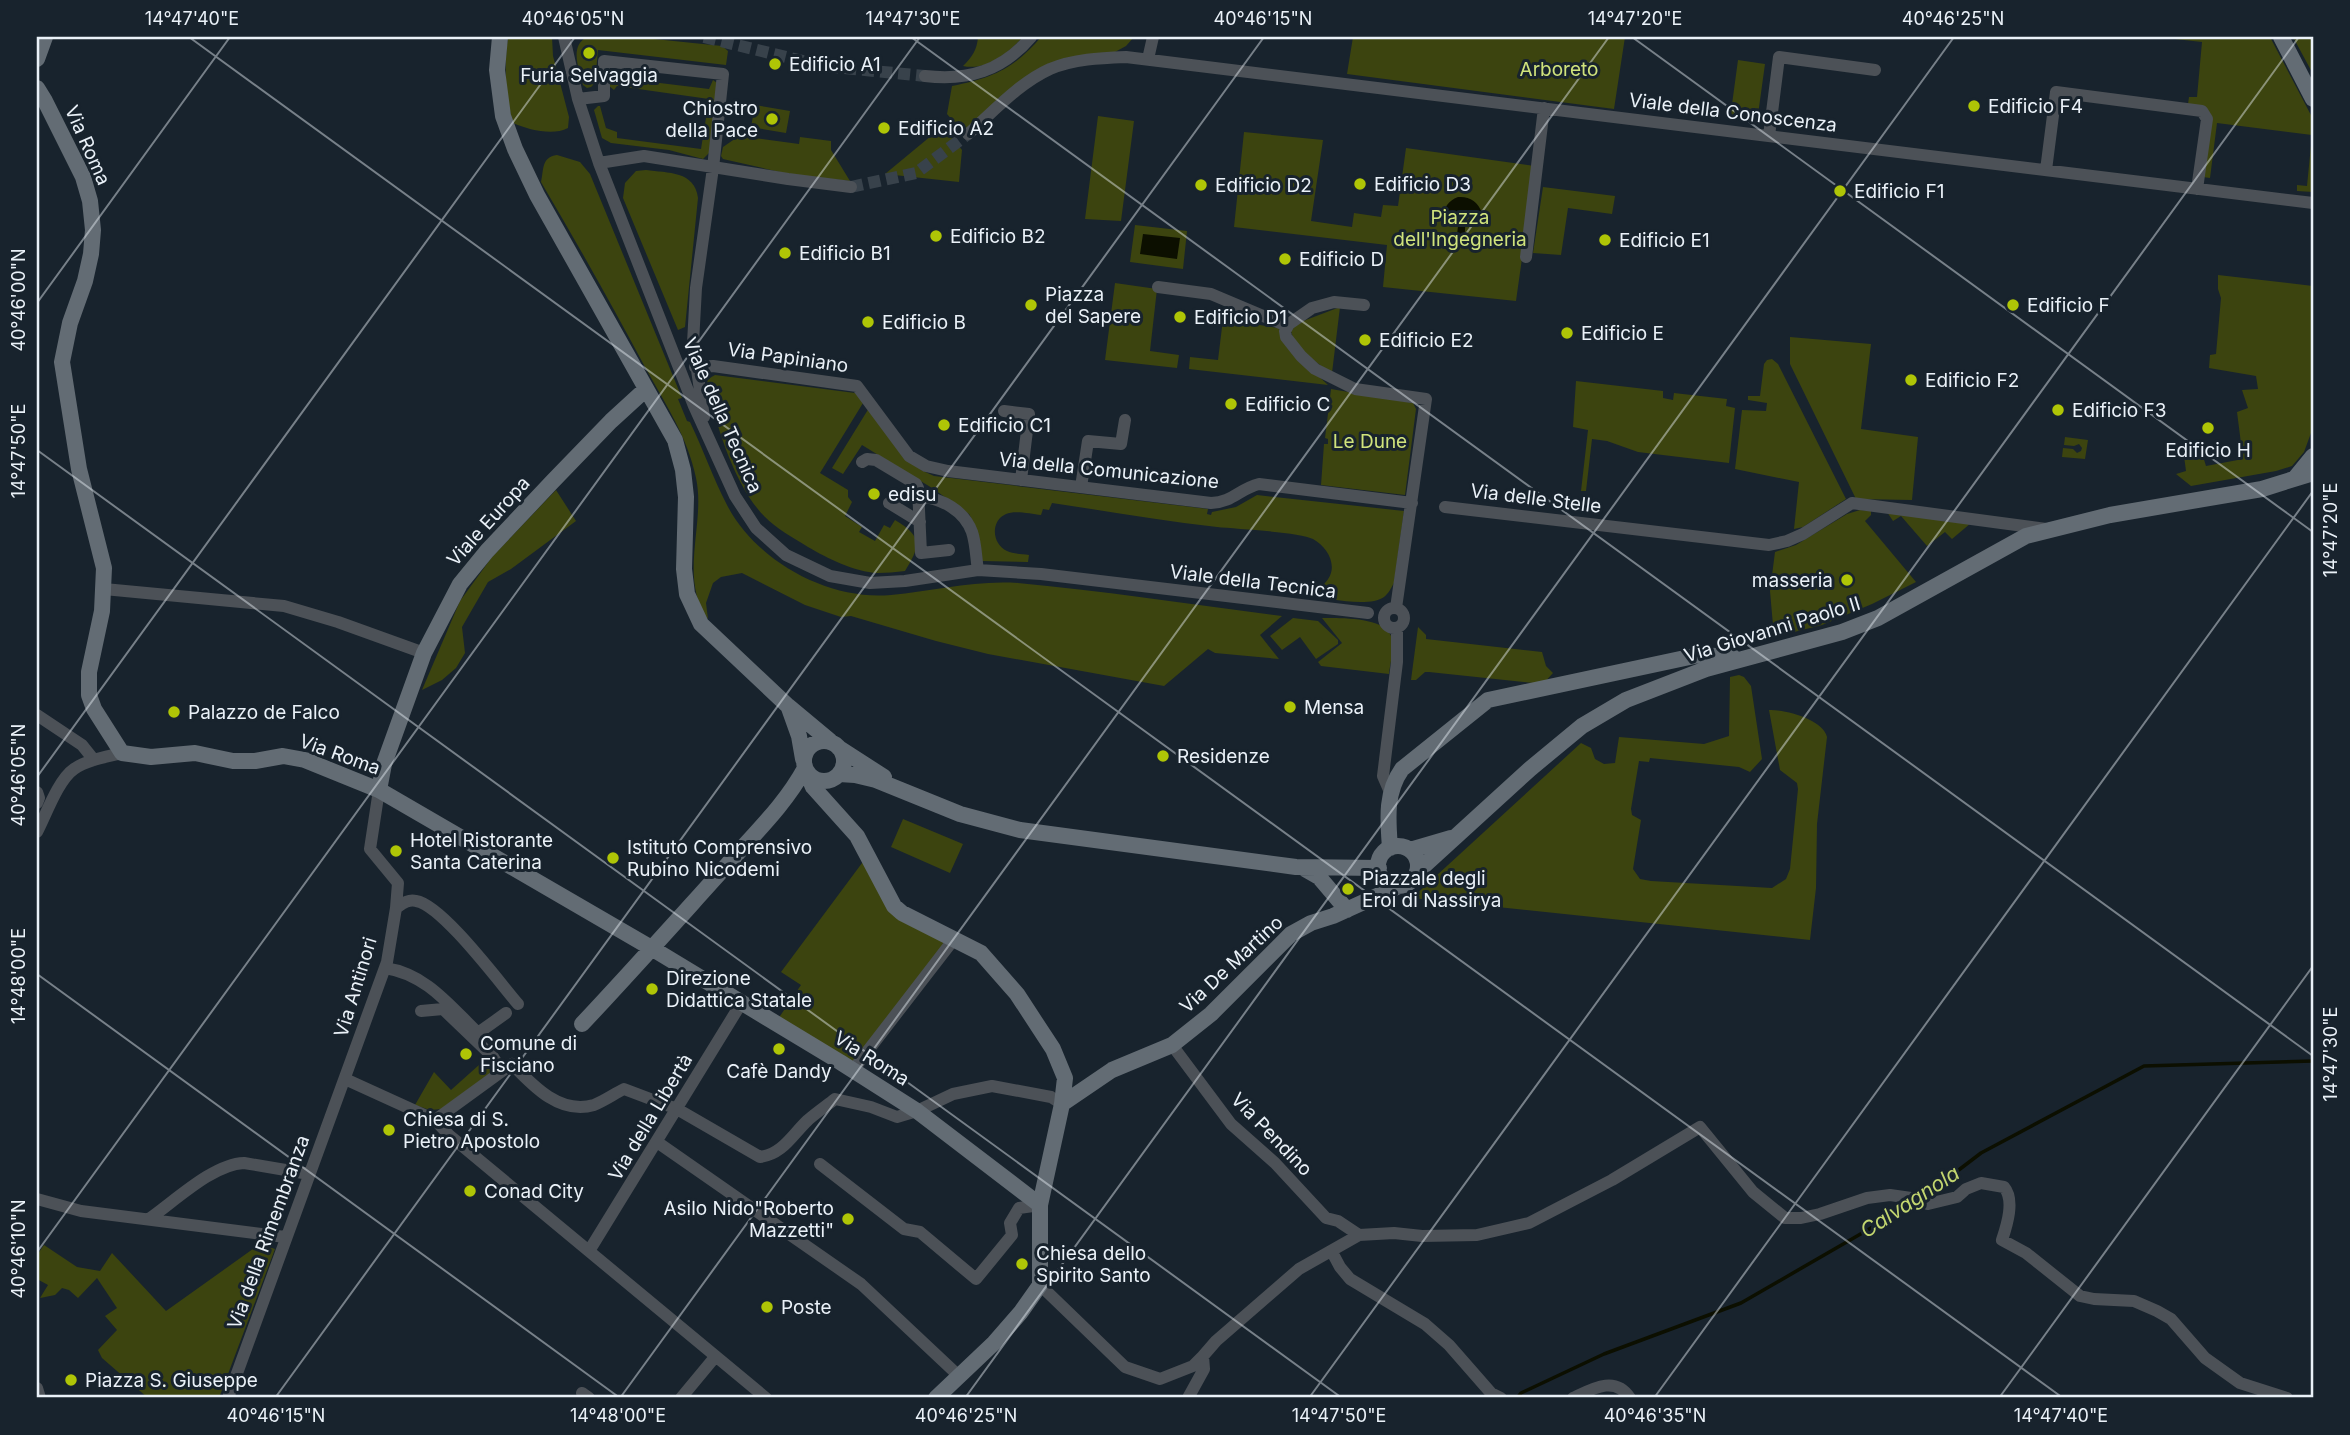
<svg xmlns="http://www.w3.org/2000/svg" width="2350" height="1435" font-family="Inter,sans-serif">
  <rect width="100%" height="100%" fill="#18232d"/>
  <path fill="#3c440f" d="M508 37H552L553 56 569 117 568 128C553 136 529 130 513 123 505 94 504 67 508 37Z
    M587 37H635L722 46 728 51 726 65 598 50 595 83 591 87 587 88 583 85C579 69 569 46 587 37Z
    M978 37H1023C1008 53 986 71 963 66 972 57 977 50 978 37Z
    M1041 37H1134L1126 46 1115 52 1061 60 962 131 947 114 952 86C992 78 1014 69 1041 37Z
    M1353 37H1625L1614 109 1347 74Z
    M2157 37H2270L2313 119V192L2297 191V185L2307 186 2312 135 2217 123 2210 178 2203 177 2210 120 2188 104 2189 97H2197L2202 42Z
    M2293 37H2313V74Z
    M1738 60 1765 64 1757 122 1730 119Z
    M618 70 619 78 709 89 713 80 717 83 711 151 703 159 669 150 611 143 602 138 594 110 598 106H600L606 128 617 132V138L701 149 709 99 617 86 614 90 608 85 605 78 611 71Z
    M755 105 790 111 786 133 751 127Z
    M1098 116 1134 121 1121 221 1085 219Z
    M943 126 962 150 959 182 885 174Z
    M1244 132 1323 140 1311 221 1352 227 1354 213 1381 217 1383 205 1398 206 1406 148 1535 166 1516 301 1383 287 1387 245 1234 227Z
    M739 136 799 144 800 137 831 141V150L850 181 793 175 723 159 721 156 723 147Z
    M557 155 580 162 590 174 682 398 678 399 687 421 690 422C703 449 713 478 727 505 756 561 828 601 891 595 934 591 974 580 1018 583 1106 591 1194 605 1282 616L1260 635 1279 659 1215 653 1208 649 1164 686 988 654 936 641 851 616 841 617 805 605 742 573 721 577 713 583 706 603 708 619C678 578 706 523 696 478 688 438 665 403 645 367 612 305 577 243 541 182 544 170 541 157 557 155Z
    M646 170C668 173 695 171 698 198L685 327 678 330 623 198 625 183 636 171Z
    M1543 187 1615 196 1612 214 1568 208 1561 255 1533 253Z
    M1135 225 1187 231 1183 269 1130 262Z
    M2218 275 2313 286V412L2311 433 2304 452 2292 466 2276 471 2191 486 2176 474 2186 471 2184 456 2202 453 2206 466 2243 459 2237 412 2248 408 2242 390 2258 389 2256 376 2209 368 2210 355 2216 354 2221 298 2218 289Z
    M1115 283 1157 289 1150 351 1179 355 1177 368 1105 360Z
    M1340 307 1332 373C1318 364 1294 347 1291 331L1298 323Z
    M1223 319 1278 328 1300 359 1328 385 1189 369 1190 357 1218 360Z
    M1790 337 1871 344 1861 429 1918 437 1912 500 1856 499 1790 364Z
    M1772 359 1778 364 1846 499 1803 527 1794 529 1799 482 1735 469 1742 410 1766 411 1767 403 1748 400V396H1760L1764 364 1767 360Z
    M715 375 855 393 861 398 863 403 820 473 848 490V497L852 502 845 516 862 527 859 532 875 541 884 525 890 528 895 520C922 536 921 545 905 571 896 572 886 573 878 573 854 572 827 558 808 547 792 537 777 529 764 516 734 485 716 425 707 383L708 379Z
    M1576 381 1663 391V398L1673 400 1674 393 1727 399 1726 406 1735 408 1729 463 1638 452 1607 441 1592 439 1586 491H1581L1588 430 1573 427Z
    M1331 389 1413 403 1416 409 1405 495 1321 485 1324 444H1328V439L1325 438Z
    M869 408 921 470 934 476 1208 509 1207 514 1211 515 1212 512 1236 507 1257 495 1404 511 1394 583C1391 588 1389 593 1384 597 1369 608 1325 598 1306 595 1312 592 1319 588 1324 584 1340 569 1329 548 1313 539 1300 532 1236 529 1217 527 1162 521 1107 511 1052 503L1049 510 1043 509 1041 515C1031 514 1015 510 1006 514 990 521 992 544 1007 551 1013 554 1022 554 1029 555L1028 562 982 561 974 523 969 514 932 488 862 445 843 474 832 468Z
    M2065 437 2088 440 2085 459 2062 457 2063 448 2073 449 2077 453 2081 451 2082 448 2079 444 2074 446 2064 445Z
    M556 490 576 521 511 569 488 582 462 627 465 653 456 668 442 680 422 690 460 601 492 557Z
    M1860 510 1871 511V515L1865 521 1916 582 1872 604 1822 625 1774 637 1770 591 1775 552 1796 545 1847 514Z
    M1887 512 1971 523 1952 539 1945 532 1927 546 1901 516 1893 521Z
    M1293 618 1318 621 1338 640V644L1316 659 1300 637 1282 650 1270 636Z
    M1322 618C1339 618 1381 617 1390 634 1396 644 1390 663 1389 674L1321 666 1318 662 1342 643Z
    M1418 627 1426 635V639L1542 652 1546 666 1553 673 1543 684 1429 672H1425L1416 680H1411Z
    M1739 675 1744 677 1751 686 1762 759 1750 772 1739 767 1650 758 1649 762 1639 761 1631 809 1632 815 1641 820 1633 869 1640 879 1651 881 1772 888 1786 879 1790 869 1798 789 1797 783 1780 770 1769 710C1785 709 1824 720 1827 737L1817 824 1816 888 1810 940 1412 898 1581 743 1591 748 1595 759 1604 764 1615 763 1619 737 1704 744 1729 736 1730 677Z
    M903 819 963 844 950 873 891 847Z
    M865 859 888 904 955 942 859 1069 778 1019 801 985 781 972Z
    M489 1056 497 1068 442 1109 430 1110 415 1105 434 1072 451 1090Z
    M260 1244 275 1249 219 1398H148L102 1358 98 1350 117 1330 105 1316 117 1308 97 1278 78 1298 69 1290 62 1288 55 1295 40 1298 48 1285 37 1279V1255L44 1245 77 1267 100 1271 112 1253 166 1311Z"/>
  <path fill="#0c0f00" d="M1458 197C1469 196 1478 201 1482 213L1466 215 1464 244 1456 245 1459 216 1444 217C1444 207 1448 201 1458 197Z
    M1143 234 1180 238 1177 259 1140 254Z"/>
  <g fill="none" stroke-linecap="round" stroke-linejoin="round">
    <path stroke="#0c0f00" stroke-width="3.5" d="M1922 1198 1981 1153 2144 1066 2313 1061
      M1517 1398 1521 1393 1604 1354 1741 1303 1916 1202"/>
    <path stroke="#38424b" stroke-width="12" stroke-dasharray="12 6" stroke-linecap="butt" d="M704 37 823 66 925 76
      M851 187 916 173 968 134"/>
    <path stroke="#4c5157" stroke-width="12" d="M564 37 578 99 599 163 694 406 735 496 756 528 786 555 830 576 870 583 905 581 978 570 1041 574 1368 613
      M1148 59 1153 37
      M925 76C968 81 1002 71 1031 37
      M578 99 604 96V61L723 74 713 168 696 288 693 343 704 417
      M968 134C993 112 1019 83 1050 69 1074 59 1100 58 1126 57L2313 203
      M1769 136 1779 57 1875 70
      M599 163 644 156 788 179 851 187
      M2046 170 2056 92 2202 111 2207 119 2197 189
      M1526 257 1544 108
      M1158 287 1211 294 1287 326
      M1364 305 1334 302 1312 308 1289 324 1285 331 1286 337 1301 356 1315 369 1355 389 1426 399 1396 608
      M695 367 713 366 857 386 909 456 926 466 948 471 1211 503C1233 502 1239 489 1259 484L1412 503
      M1004 411 1029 414 1021 480
      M862 462 867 459 876 460 916 484 918 488 921 553 949 550
      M1081 487 1088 441 1121 444 1125 420
      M920 496C942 499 964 510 972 532 976 544 976 558 978 570
      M889 503 920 522
      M1445 507 1769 545 1787 541 1803 534 1852 503 2046 529
      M104 589 284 606 338 622 424 653
      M1384 618a10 10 0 1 1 20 0a10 10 0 1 1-20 0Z
      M37 715 82 745 94 760
      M37 792 39 798 37 803
      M1390 792 1383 776 1397 662V628
      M37 832C46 815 58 780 74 769 87 760 106 757 122 753
      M396 908C402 904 408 899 416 901 442 905 499 982 518 1004
      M385 968C426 974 449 1005 478 1033L506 1013
      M421 1011 443 1009 493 1057 501 1070
      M1172 1045 1231 1124 1275 1163 1326 1218 1338 1221 1359 1235
      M853 1070 954 939
      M345 1079 435 1120 449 1135 766 1398
      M435 1120 512 1064C533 1086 560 1115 594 1105 604 1101 614 1094 624 1089L677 1109 760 1157C783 1154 792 1135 808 1120 816 1113 826 1106 835 1099L871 1107 897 1117 917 1111 953 1094 992 1086 1051 1097 1062 1104
      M657 1142 861 1284 960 1377
      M820 1164 904 1229 920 1232 976 1279 1012 1235 1010 1223 1019 1208 1040 1205
      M37 1199 81 1211 285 1237
      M149 1219C175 1201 213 1164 244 1163L309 1174
      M589 1251 742 1002
      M1332 1252 1340 1267 1350 1279 1425 1324 1449 1345 1491 1393 1501 1398
      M1040 1285 1125 1367 1160 1379 1193 1366 1203 1356 1204 1369 1188 1398
      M1203 1356 1216 1341 1299 1269 1359 1235 1394 1233 1422 1236 1477 1235 1529 1223 1612 1180 1700 1127 1753 1192 1785 1218H1801L1820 1214 1867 1198 1890 1195 1911 1198 1928 1204 1957 1197 1966 1189 1981 1183 2004 1187C2015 1200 2007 1225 2002 1240L2026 1253 2080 1296 2094 1299 2134 1301 2157 1311 2171 1319 2205 1358 2240 1383 2287 1398
      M37 1388 40 1398
      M582 1393 589 1398
      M228 1398 387 962 396 908 398 883 370 849 379 790
      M681 1398 715 1357
      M1573 1398C1592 1389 1615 1375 1630 1398"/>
    <path stroke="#636c74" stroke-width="16" d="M500 37 497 70 503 116 515 149 537 195 675 440 683 470 686 497 684 569 687 594 701 624 788 706 830 741
      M2281 37 2313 99
      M37 59 45 37
      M37 88 45 101 83 177 90 201 93 230 91 254 85 281 70 323 62 362 79 469 104 568 102 611 89 672V695L94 709 122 753 151 757 195 753 233 761H255L283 756 305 760 379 790 653 949 840 1062 917 1111 1040 1205
      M2295 478 2313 456
      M789 708 799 736 803 759
      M804 761a20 20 0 1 1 40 0a20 20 0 1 1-40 0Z
      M839 748 884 777
      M807 773 813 787 857 836 894 906 902 913 981 953 1017 994 1053 1049 1065 1078 1062 1104 1040 1205V1285L1021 1312 994 1343 936 1398
      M839 774 855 775 876 780 960 814 1020 830 1296 867 1379 868
      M379 790 384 764 424 653 460 584 487 551 552 482 611 421 646 389
      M1378 866a20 20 0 1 1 40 0a20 20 0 1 1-40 0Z
      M1390 848C1388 820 1385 793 1402 769L1488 700 1699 655 1733 657
      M1410 850 1451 838
      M1305 869 1319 877 1347 910
      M1417 872 1530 769 1582 726 1626 700 1706 669 1842 632 1878 618 2026 536 2110 515 2262 489 2313 473
      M582 1024C631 972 679 918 727 865 754 834 785 805 805 768
      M1062 1104 1112 1070 1172 1045 1211 1014 1291 934 1311 923 1333 916 1399 886"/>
  </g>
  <path fill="none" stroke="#eaf1f8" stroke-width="2" stroke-opacity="0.45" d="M189 37 2063 1398M911 37 2313 1056M1632 37 2313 532M37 303 230 37M37 450 1342 1398M37 777 575 37M37 974 620 1398M37 1252 920 37M275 1398 1264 37M620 1398 1609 37M965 1398 1954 37M1309 1398 2299 37M1654 1398 2313 491M1999 1398 2313 966"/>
  <g fill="#afc506" stroke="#18232d" stroke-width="2.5">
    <circle cx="589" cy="53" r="7"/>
    <circle cx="775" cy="64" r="7"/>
    <circle cx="1974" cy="106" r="7"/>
    <circle cx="772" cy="119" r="7"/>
    <circle cx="884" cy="128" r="7"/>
    <circle cx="1360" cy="184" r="7"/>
    <circle cx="1201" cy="185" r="7"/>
    <circle cx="1840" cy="191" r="7"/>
    <circle cx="936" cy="236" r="7"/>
    <circle cx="1605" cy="240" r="7"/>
    <circle cx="785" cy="253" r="7"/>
    <circle cx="1285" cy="259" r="7"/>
    <circle cx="1031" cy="305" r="7"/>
    <circle cx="2013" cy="305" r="7"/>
    <circle cx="1180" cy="317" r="7"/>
    <circle cx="868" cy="322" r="7"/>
    <circle cx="1567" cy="333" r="7"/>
    <circle cx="1365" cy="340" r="7"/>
    <circle cx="1911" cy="380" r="7"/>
    <circle cx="1231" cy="404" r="7"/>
    <circle cx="2058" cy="410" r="7"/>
    <circle cx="944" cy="425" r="7"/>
    <circle cx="2208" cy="428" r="7"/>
    <circle cx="874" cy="494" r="7"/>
    <circle cx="1847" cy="580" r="7"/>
    <circle cx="1290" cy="707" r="7"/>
    <circle cx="174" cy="712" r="7"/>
    <circle cx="1163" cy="756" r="7"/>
    <circle cx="396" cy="851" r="7"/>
    <circle cx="613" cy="858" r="7"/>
    <circle cx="1348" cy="889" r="7"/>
    <circle cx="652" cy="989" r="7"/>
    <circle cx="779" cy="1049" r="7"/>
    <circle cx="466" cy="1054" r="7"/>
    <circle cx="389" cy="1130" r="7"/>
    <circle cx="470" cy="1191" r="7"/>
    <circle cx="848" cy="1219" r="7"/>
    <circle cx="1022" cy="1264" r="7"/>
    <circle cx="767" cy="1307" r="7"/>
    <circle cx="71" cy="1380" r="7"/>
  </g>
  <g text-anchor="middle" stroke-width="6" stroke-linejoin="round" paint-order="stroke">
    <g font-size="19" fill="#eaf1f8" stroke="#18232d" text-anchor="start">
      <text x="789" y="71">Edificio A1</text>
      <text x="589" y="82" text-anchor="middle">Furia Selvaggia</text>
      <text x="1988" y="113">Edificio F4</text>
      <text x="758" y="115" text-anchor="end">Chiostro<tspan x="758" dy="22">della Pace</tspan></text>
      <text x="898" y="135">Edificio A2</text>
      <text x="1374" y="191">Edificio D3</text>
      <text x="1215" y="192">Edificio D2</text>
      <text x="1854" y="198">Edificio F1</text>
      <text x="950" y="243">Edificio B2</text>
      <text x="1619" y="247">Edificio E1</text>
      <text x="799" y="260">Edificio B1</text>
      <text x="1299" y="266">Edificio D</text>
      <text x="1045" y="301">Piazza<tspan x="1045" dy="22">del Sapere</tspan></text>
      <text x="2027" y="312">Edificio F</text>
      <text x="1194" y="324">Edificio D1</text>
      <text x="882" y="329">Edificio B</text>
      <text x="1581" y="340">Edificio E</text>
      <text x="1379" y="347">Edificio E2</text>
      <text x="1925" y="387">Edificio F2</text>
      <text x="1245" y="411">Edificio C</text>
      <text x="2072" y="417">Edificio F3</text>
      <text x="958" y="432">Edificio C1</text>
      <text x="2208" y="457" text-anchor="middle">Edificio H</text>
      <text x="888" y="501">edisu</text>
      <text x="1833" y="587" text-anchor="end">masseria</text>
      <text x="1304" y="714">Mensa</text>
      <text x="188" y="719">Palazzo de Falco</text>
      <text x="1177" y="763">Residenze</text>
      <text x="410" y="847">Hotel Ristorante<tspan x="410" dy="22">Santa Caterina</tspan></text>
      <text x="627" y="854">Istituto Comprensivo<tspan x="627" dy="22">Rubino Nicodemi</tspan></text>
      <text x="1362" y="885">Piazzale degli<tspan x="1362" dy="22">Eroi di Nassirya</tspan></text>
      <text x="666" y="985">Direzione<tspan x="666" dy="22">Didattica Statale</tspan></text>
      <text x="480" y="1050">Comune di<tspan x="480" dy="22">Fisciano</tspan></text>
      <text x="779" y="1078" text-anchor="middle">Cafè Dandy</text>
      <text x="403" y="1126">Chiesa di S.<tspan x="403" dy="22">Pietro Apostolo</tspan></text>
      <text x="484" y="1198">Conad City</text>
      <text x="834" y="1215" text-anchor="end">Asilo Nido"Roberto<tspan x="834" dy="22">Mazzetti"</tspan></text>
      <text x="1036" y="1260">Chiesa dello<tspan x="1036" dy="22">Spirito Santo</tspan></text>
      <text x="781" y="1314">Poste</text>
      <text x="85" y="1387">Piazza S. Giuseppe</text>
    </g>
    <g font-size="19" fill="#d0e37c" stroke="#18232d">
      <text x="1559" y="76">Arboreto</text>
      <text x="1460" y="224">Piazza<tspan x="1460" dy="22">dell'Ingegneria</tspan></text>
      <text x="1370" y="448">Le Dune</text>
    </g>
    <g font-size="19" fill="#eaf1f8" stroke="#18232d">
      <text transform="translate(1733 112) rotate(7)" y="7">Viale della Conoscenza</text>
      <text transform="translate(88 145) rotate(66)" y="7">Via Roma</text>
      <text transform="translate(788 357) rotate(8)" y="7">Via Papiniano</text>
      <text transform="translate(723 415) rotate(66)" y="7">Viale della Tecnica</text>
      <text transform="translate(1109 470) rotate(6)" y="7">Via della Comunicazione</text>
      <text transform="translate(1536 498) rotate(7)" y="7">Via delle Stelle</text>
      <text transform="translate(488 521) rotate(-48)" y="7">Viale Europa</text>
      <text transform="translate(1253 581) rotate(7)" y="7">Viale della Tecnica</text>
      <text transform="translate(1772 629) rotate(-17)" y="7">Via Giovanni Paolo II</text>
      <text transform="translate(340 754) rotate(20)" y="7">Via Roma</text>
      <text transform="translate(1231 964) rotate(-43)" y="7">Via De Martino</text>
      <text transform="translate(355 987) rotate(-73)" y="7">Via Antinori</text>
      <text transform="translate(872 1058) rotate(32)" y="7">Via Roma</text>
      <text transform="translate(650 1117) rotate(-59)" y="7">Via della Libertà</text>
      <text transform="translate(1272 1134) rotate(46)" y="7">Via Pendino</text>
      <text transform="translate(268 1232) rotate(-70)" y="7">Via della Rimembranza</text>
    </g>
    <g font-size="21" font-style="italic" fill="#c3d66f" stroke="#18232d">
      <text transform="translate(1910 1202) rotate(-33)" y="7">Calvagnola</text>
    </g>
  </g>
  <rect width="2350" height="1435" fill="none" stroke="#18232d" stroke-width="77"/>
  <rect x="38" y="38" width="2274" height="1358" fill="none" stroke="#eaf1f8" stroke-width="2.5"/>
  <g font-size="18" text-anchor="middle" fill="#eaf1f8">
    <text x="192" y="25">14°47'40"E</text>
    <text x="573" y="25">40°46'05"N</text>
    <text x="913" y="25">14°47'30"E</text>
    <text x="1263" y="25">40°46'15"N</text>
    <text x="1635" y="25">14°47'20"E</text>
    <text x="1953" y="25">40°46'25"N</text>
    <text transform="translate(19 300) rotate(-90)" y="6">40°46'00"N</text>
    <text transform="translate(19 451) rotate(-90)" y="6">14°47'50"E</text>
    <text transform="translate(2331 530) rotate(-90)" y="6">14°47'20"E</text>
    <text transform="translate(19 775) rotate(-90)" y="6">40°46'05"N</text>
    <text transform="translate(19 976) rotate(-90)" y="6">14°48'00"E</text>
    <text transform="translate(2331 1054) rotate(-90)" y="6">14°47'30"E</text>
    <text transform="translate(19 1249) rotate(-90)" y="6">40°46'10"N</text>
    <text x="276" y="1422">40°46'15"N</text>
    <text x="618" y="1422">14°48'00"E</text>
    <text x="966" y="1422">40°46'25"N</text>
    <text x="1339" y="1422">14°47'50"E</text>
    <text x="1655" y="1422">40°46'35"N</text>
    <text x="2061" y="1422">14°47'40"E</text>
  </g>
</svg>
